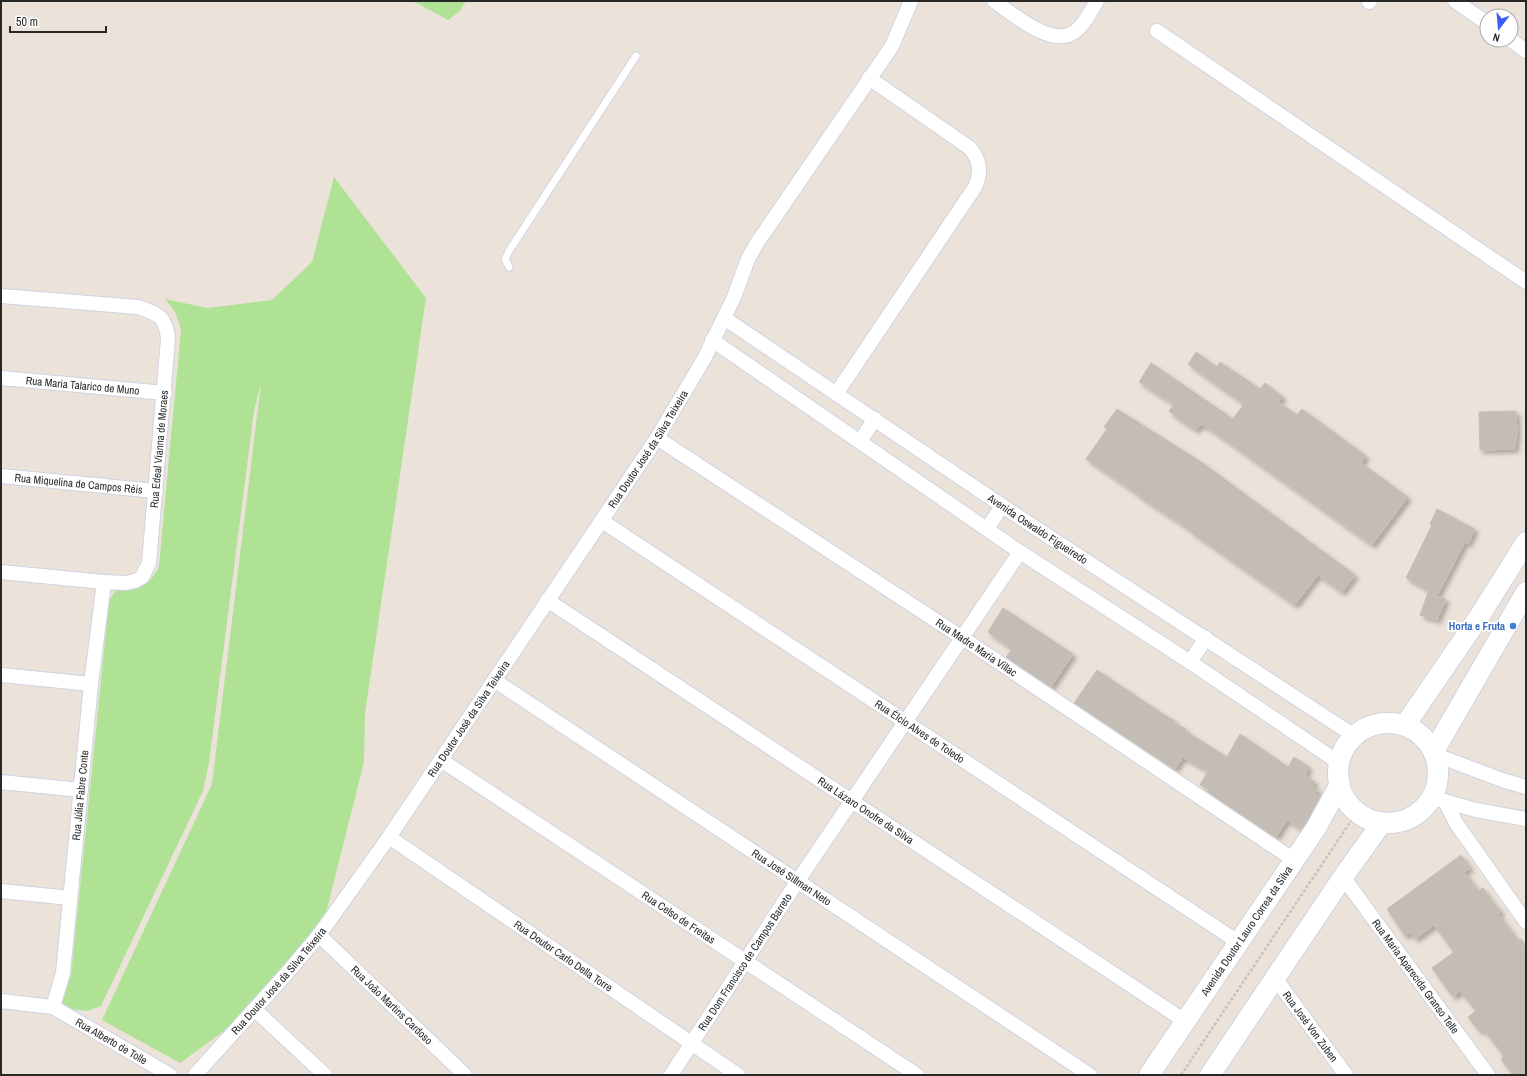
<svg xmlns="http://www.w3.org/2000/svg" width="1527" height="1076" font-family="'Archivo Narrow',sans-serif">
  <defs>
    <filter id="shadow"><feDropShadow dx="3.5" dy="3.5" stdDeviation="2" flood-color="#0004"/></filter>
  </defs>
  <rect width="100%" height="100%" fill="#ebe3da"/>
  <path fill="#b0e296" d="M413 1H466L459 12 448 20Z
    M334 177 426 298 365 713 364 762 323 925 262 999 220 1034 180 1063 102 1020 212 784 261 383 254 411 209 763 203 791 101 1006 87 1011 28 1003 59 995 71 976 109 601 117 588C140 581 147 592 159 566L181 329 175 312 165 299 207 308 272 300 312 262Z"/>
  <path fill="#c3bdb6" stroke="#c6bfb4" filter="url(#shadow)" d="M1196 352 1217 367 1220 362 1260 389 1265 383 1283 397 1278 402 1297 415 1302 409 1366 456 1361 463 1408 497 1372 545 1217 434 1201 424 1196 430 1179 419 1169 411 1174 404 1139 382 1151 363 1233 419 1244 404 1188 364Z
    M1117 409 1201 462 1355 575 1342 592 1318 575 1295 605 1190 531 1191 530 1143 499 1132 490 1086 459 1107 429 1104 427Z
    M1516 411 1517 436H1516L1515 449 1480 450 1479 412Z
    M1437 509 1475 529 1468 544 1465 542 1437 596 1446 599 1437 620 1420 615 1429 590 1406 578 1432 525 1430 524Z
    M1003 608 1073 654 1051 687 1006 657 1012 649 988 632Z
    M1097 670 1163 714 1175 721 1174 723 1186 729 1185 731 1227 757 1240 734 1288 767 1294 757 1309 767 1305 775 1315 782 1312 786 1318 790 1315 794 1320 798 1301 829 1287 820 1276 837 1268 832 1208 792 1210 790 1200 785 1208 771 1183 757 1175 769 1074 703Z
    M1461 855 1470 868 1464 872 1478 891 1483 888 1494 905 1495 904 1501 912 1498 914 1518 941 1521 939 1526 947V1075H1513L1501 1059 1504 1056 1483 1029 1479 1031 1468 1017 1476 1011 1460 991 1453 997 1432 968 1454 952 1434 925 1415 939 1410 932 1405 936 1387 909Z"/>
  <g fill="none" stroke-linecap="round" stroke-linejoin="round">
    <defs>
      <path id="lane" d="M509 267 505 259 509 251 636 56"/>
      <g id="street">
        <path d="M994 1C1013 14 1056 52 1078 29 1086 22 1091 10 1097 1"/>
        <path d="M1455 1 1487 23"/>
        <path d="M1369 2 1370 1"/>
        <path d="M1157 31 1526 282"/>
        <path d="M1511 40 1526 51"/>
        <path d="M1 296 138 307C159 314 166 317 168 339L149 563 142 577 135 581 126 583 104 582 1 572"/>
        <path id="s1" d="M724 318 1019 517 1353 735"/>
        <path d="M712 340 1020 552 1190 662 1338 762"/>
        <path id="s2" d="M1 378 165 393"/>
        <path d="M836 394 975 187C982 172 980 160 970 148L869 78"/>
        <path id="s3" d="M657 438 961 637 1294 860"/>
        <path d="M860 441 875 419"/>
        <path id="s4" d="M1 476 156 491"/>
        <path id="s5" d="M602 521 1238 942"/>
        <path d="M987 529 1002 506"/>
        <path id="s6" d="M547 600 1185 1021"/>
        <path d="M1190 662 1206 638"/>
        <path d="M1 675 91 684"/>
        <path id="s7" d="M494 680 1090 1075"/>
        <path d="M1436 755 1502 780 1526 787"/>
        <path id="s8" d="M441 760 917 1075"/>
        <path d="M1 782 81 790"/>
        <path d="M1433 798 1476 810 1526 819"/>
        <path d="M1445 801 1456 823 1526 922"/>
        <path id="s9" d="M389 837 738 1075"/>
        <path id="s10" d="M1343 877 1488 1075"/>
        <path d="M1 891 70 898"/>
        <path id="s11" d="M319 935 465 1075"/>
        <path id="s12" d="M1275 978 1346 1075"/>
        <path id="s13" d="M1 1001 53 1007 170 1075"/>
        <path id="s14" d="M53 1007 63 973 91 684 104 582"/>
        <path d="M255 1010 325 1075"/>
        <path id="s15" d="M195 1075 288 972 319 935 389 837 657 438 704 359 734 297 748 259 757 243 892 46 911 1"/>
        <path id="s16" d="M671 1075 797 882 1020 552"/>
      </g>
      <g id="secondary">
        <circle cx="1388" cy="773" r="50"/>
        <path d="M1405 725 1477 620 1526 542"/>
        <path d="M1434 751 1526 592"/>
        <path id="s17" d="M1149 1075 1316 828 1340 784"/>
        <path d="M1210 1075 1343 877 1381 824"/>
      </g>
    </defs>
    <use href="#lane" stroke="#cfd3e1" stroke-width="9"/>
    <use href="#street" stroke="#cfd3e1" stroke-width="16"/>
    <use href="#secondary" stroke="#cfd3e1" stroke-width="22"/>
    <path stroke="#c3c3c3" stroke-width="2.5" stroke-dasharray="3 2" stroke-linecap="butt" d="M1181 1075 1357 812"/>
    <use href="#lane" stroke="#fff" stroke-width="7"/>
    <use href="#street" stroke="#fff" stroke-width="14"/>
    <use href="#secondary" stroke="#fff" stroke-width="20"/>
  </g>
  <circle fill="#3f7fe0" stroke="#fff" stroke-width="1.5" cx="1513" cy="626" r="4"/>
  <g text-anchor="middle" stroke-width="3.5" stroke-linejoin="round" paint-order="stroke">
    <g font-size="11" fill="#282828" stroke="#fff">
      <text dy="4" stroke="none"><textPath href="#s2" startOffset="82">Rua Maria Talarico de Muno</textPath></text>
      <text transform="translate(159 449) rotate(-85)" y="4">Rua Edeal Vianna de Moraes</text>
      <text dy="4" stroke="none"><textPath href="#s15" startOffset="774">Rua Doutor José da Silva Teixeira</textPath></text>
      <text dy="4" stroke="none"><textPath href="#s4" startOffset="78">Rua Miquelina de Campos Réis</textPath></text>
      <text dy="4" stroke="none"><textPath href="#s1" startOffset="378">Avenida Oswaldo Figueiredo</textPath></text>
      <text dy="4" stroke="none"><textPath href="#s3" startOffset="382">Rua Madre Maria Villac</textPath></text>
      <text dy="4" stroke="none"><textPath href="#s15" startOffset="450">Rua Doutor José da Silva Teixeira</textPath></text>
      <text dy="4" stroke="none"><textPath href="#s5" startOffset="381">Rua Élcio Alves de Toledo</textPath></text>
      <text dy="4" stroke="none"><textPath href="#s14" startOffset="214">Rua Júlia Fabre Conte</textPath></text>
      <text dy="4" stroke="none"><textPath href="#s6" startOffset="382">Rua Lázaro Onofre da Silva</textPath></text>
      <text dy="4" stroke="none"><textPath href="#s7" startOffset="357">Rua José Sillman Neto</textPath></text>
      <text dy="4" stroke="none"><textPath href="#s8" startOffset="285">Rua Celso de Freitas</textPath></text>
      <text dy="4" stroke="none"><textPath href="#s17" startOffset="174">Avenida Doutor Lauro Correa da Silva</textPath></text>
      <text dy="4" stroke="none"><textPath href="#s9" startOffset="211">Rua Doutor Carlo Della Torre</textPath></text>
      <text dy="4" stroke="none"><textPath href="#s16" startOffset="135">Rua Dom Francisco de Campos Barreto</textPath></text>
      <text dy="4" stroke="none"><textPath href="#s10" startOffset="123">Rua Maria Aparecida Granso Telle</textPath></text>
      <text dy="4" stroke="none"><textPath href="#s15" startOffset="126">Rua Doutor José da Silva Teixeira</textPath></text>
      <text dy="4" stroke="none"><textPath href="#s11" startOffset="101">Rua João Martins Cardoso</textPath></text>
      <text dy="4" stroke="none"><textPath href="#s12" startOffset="60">Rua José Von Zuben</textPath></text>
      <text dy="4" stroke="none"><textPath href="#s13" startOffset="120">Rua Alberto de Tolle</textPath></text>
    </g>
    <g font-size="11" font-weight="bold" fill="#366cbe" stroke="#fff" text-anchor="end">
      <text x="1505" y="630">Horta e Fruta</text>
    </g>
  </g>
  <rect width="1527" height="1076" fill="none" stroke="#282828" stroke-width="4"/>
  <g transform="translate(1499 28) rotate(196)"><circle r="19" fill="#ffffff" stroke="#a9a9a9"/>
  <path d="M0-3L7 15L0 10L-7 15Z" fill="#395ef9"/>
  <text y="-6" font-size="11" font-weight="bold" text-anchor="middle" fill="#282828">N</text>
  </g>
  <path d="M10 26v6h96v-6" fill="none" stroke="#282828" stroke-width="2"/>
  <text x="16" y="26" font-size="12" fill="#282828" stroke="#ffffff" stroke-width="3" paint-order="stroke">50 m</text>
</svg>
